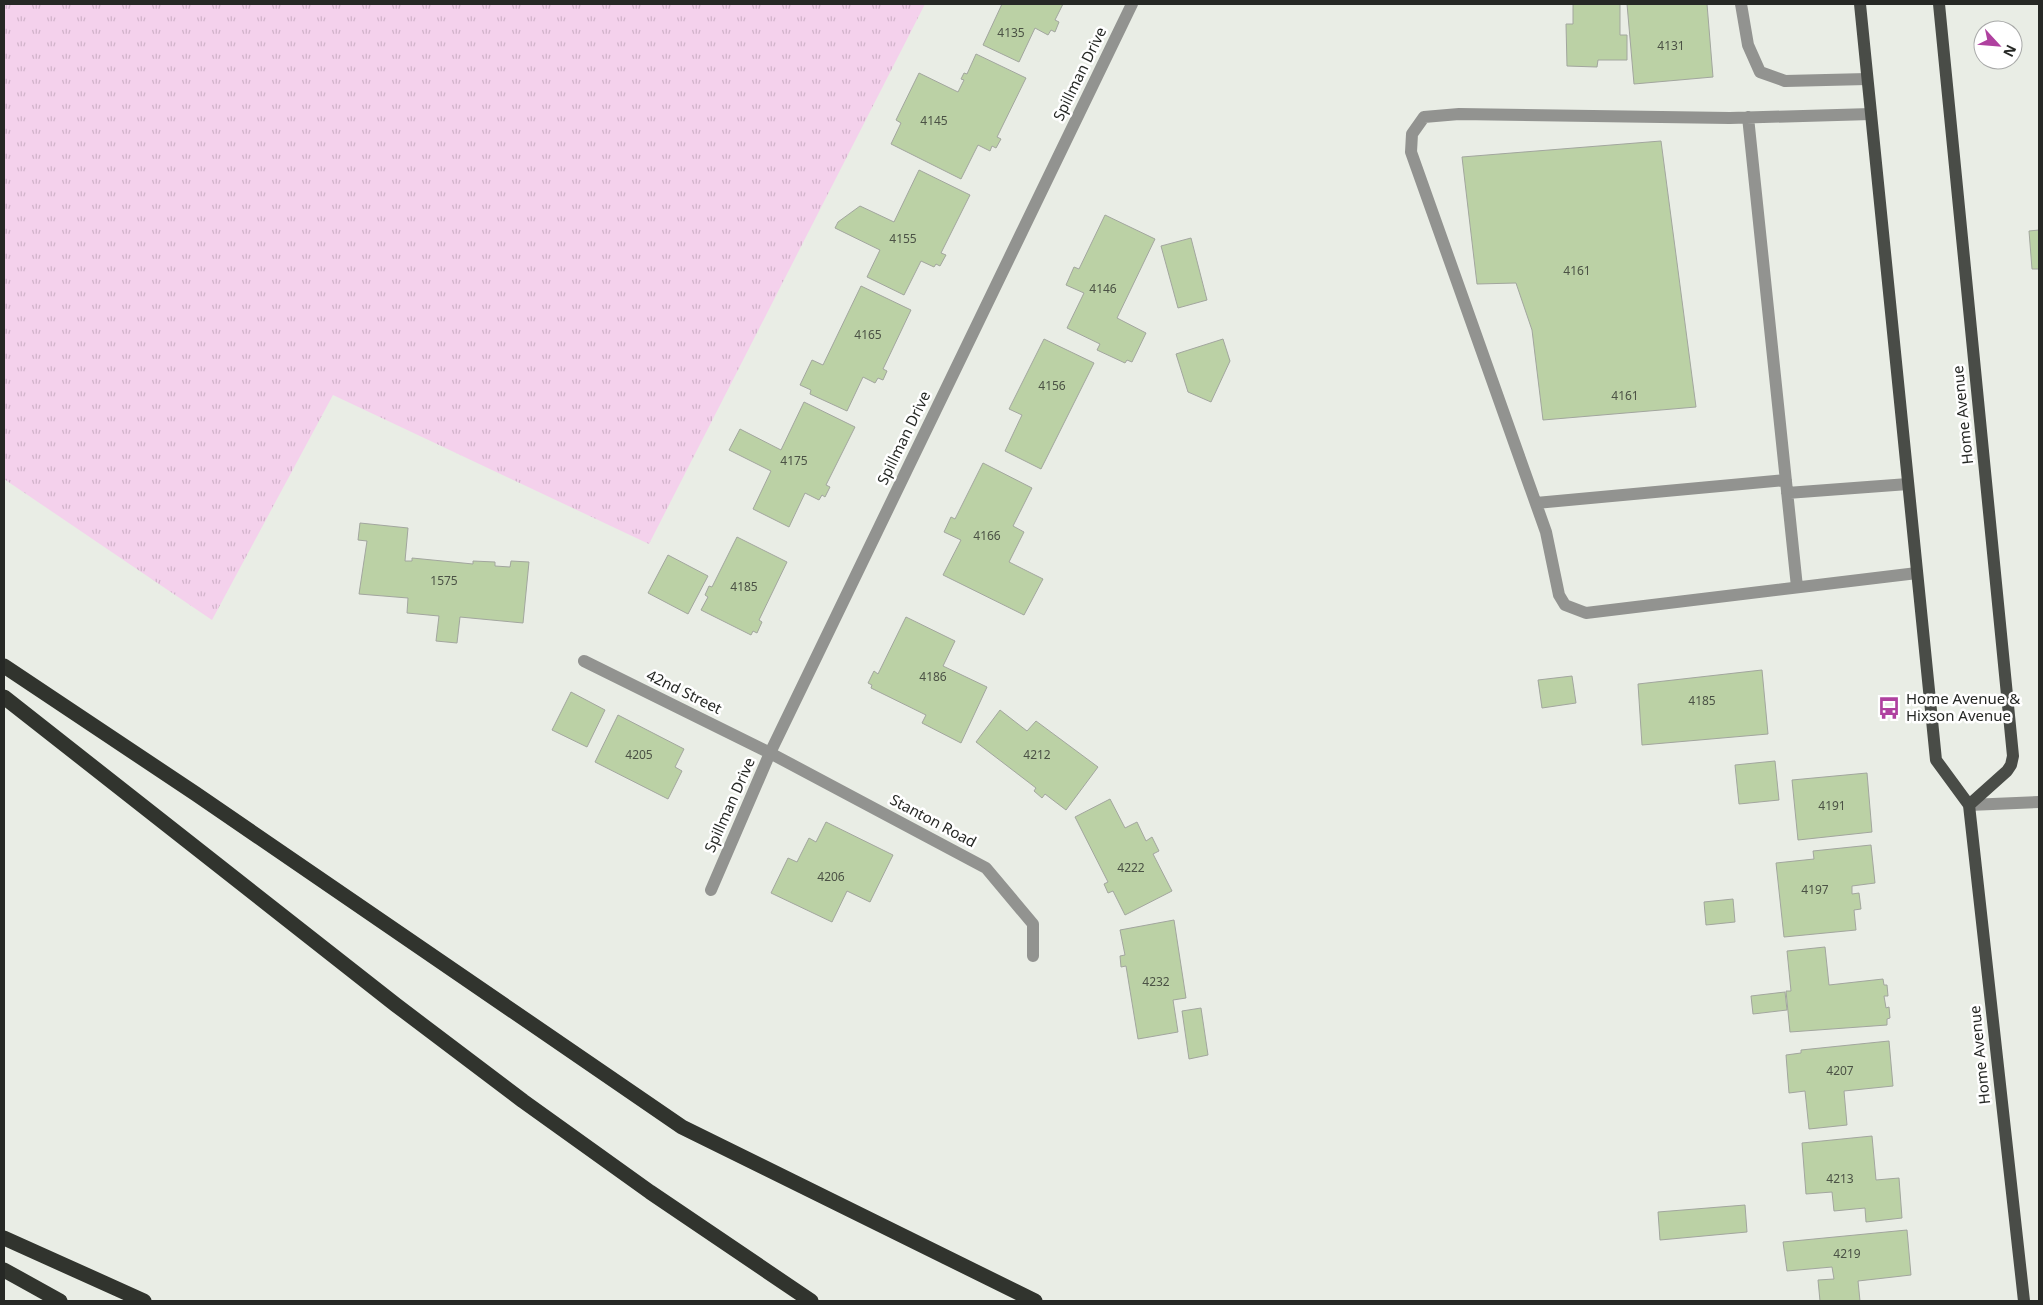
<svg xmlns="http://www.w3.org/2000/svg" width="2043" height="1305" font-family="'Noto Sans',sans-serif">
  <defs>
    <pattern id="grass-tufts" width="24" height="20" patternUnits="userSpaceOnUse" patternTransform="scale(1.25)"><rect width="24" height="20" fill="#f4d1ec"/><path d="M3 7l-1-3M5 7V3M7 7l1-3M15 17l-1-3M17 17v-4M19 17l1-3" fill="none" stroke="#d1b3ca"/></pattern>
  </defs>
  <rect width="100%" height="100%" fill="#e9ede5"/>
  <path fill="url(#grass-tufts)" d="M4 4H925L649 544 333 395 212 620 4 479Z"/>
  <path fill="#bbd1a5" stroke="#a2a69e" d="M1002 4H1063L1055 20 1059 22 1055 32 1051 30 1048 35 1035 28 1019 62 983 45Z
    M1573 4H1620V35H1627V60H1598L1597 67 1567 66 1566 24H1573Z
    M1627 4H1707L1713 77 1634 84Z
    M976 54 1026 78 997 137 1001 139 996 148 992 146 990 151 978 145 961 179 891 144 901 123 896 120 919 73 958 92 964 80 961 79 964 73 967 74Z
    M1661 141 1696 407 1543 420 1532 330 1516 283 1477 284 1462 157Z
    M919 170 970 195 941 253 946 255 940 266 936 264 934 267 921 261 904 295 867 277 880 250 835 228 838 222 860 206 894 222Z
    M1105 215 1155 239 1117 318 1146 333 1132 362 1127 360 1125 363 1097 350 1100 344 1067 328 1084 293 1066 285 1074 267 1079 269Z
    M2039 230V269H2032L2029 231Z
    M1191 238 1207 300 1178 308 1161 246Z
    M861 286 911 310 883 369 887 371 883 380 878 378 875 383 863 377 847 411 810 394 811 390 800 385 812 360 823 365Z
    M1044 339 1094 363 1041 469 1005 451 1022 415 1009 409Z
    M1223 339 1230 361 1211 402 1188 392 1176 354Z
    M804 402 855 427 826 485 830 487 825 497 822 495 819 500 805 493 789 527 753 509 771 471 729 450 740 429 781 450Z
    M983 463 1032 488 1013 526 1024 532 1009 562 1043 579 1024 615 943 575 961 540 944 532 951 517 955 519Z
    M360 523 408 528 405 561H412V558L473 564V561L495 562V566L510 567 511 561 529 562 523 623 460 617 457 643 436 641 439 616 407 613 408 598 359 594 367 541 358 540Z
    M737 537 787 562 759 620 762 622 757 633 753 631 751 635 701 610 708 597 705 595 709 586 712 587Z
    M668 555 708 576 688 614 648 593Z
    M906 617 955 641 943 666 987 687 961 743 922 723 926 715 871 688 872 685 868 683 874 671 878 674Z
    M1762 670 1768 734 1642 745 1638 684Z
    M1572 676 1576 703 1542 708 1538 680Z
    M571 692 605 710 587 747 552 730Z
    M1000 710 1027 731 1036 721 1098 767 1066 810 1045 794 1042 798 1034 791 1036 788 976 742Z
    M618 715 684 749 675 767 682 771 668 799 595 762Z
    M1775 761 1779 800 1739 804 1735 765Z
    M1867 773 1872 832 1798 840 1792 780Z
    M1110 799 1125 828 1137 822 1146 841 1152 837 1159 851 1153 854 1172 891 1125 915 1113 891 1108 893 1104 884 1108 882 1075 817Z
    M826 822 893 855 870 902 847 891 832 922 771 893 788 858 797 862 809 838 816 842Z
    M1871 845 1875 883 1852 886V894L1859 893 1861 909 1854 910 1856 930 1784 937 1776 863 1814 859 1813 851Z
    M1733 899 1735 922 1706 925 1704 902Z
    M1174 920 1186 998 1173 1000 1178 1032 1138 1039 1126 966 1121 967 1120 956 1125 955 1120 930Z
    M1825 947 1829 985 1883 979 1884 985H1887L1888 996H1884L1886 1008 1889 1007 1890 1018 1887 1019V1025L1790 1032 1786 991H1791L1787 951Z
    M1785 992 1787 1010 1753 1014 1751 996Z
    M1201 1008 1208 1055 1189 1059 1182 1011Z
    M1889 1041 1893 1086 1844 1091 1847 1125 1809 1129 1805 1091 1789 1093 1786 1055 1801 1053V1050Z
    M1872 1136 1876 1180 1899 1178 1902 1218 1866 1222 1865 1208 1834 1211 1832 1192 1806 1194 1802 1143Z
    M1745 1205 1747 1232 1660 1240 1658 1212Z
    M1907 1230 1911 1275 1858 1281 1860 1301H1820L1818 1280 1834 1279 1832 1267 1787 1271 1783 1242Z"/>
  <g fill="none" stroke-linecap="round" stroke-linejoin="round">
    <path stroke="#929390" stroke-width="12" d="M1741 4 1748 45 1760 72 1785 81 1867 79
      M1871 114 1730 118 1459 114 1424 117 1412 134 1411 152 1546 532 1559 595 1565 605 1586 613 1917 573
      M1748 117 1797 587
      M1787 493 1908 484
      M1536 503 1786 480
      M584 661 770 753 986 868 1033 924V956
      M1969 805 2039 802
      M711 890 770 753 1132 4"/>
    <path stroke="#494c47" stroke-width="12" d="M1860 4 1936 760 1969 805 2024 1301
      M1939 4 2013 756 2011 765 2007 771 1969 805"/>
    <path stroke="#31342e" stroke-width="15" d="M4 666 196 794 682 1127 1035 1301
      M4 697 396 1005 523 1101 650 1192 811 1301
      M4 1238 144 1301
      M4 1270 60 1301"/>
  </g>
  <defs>
    <symbol id="bus-bare" viewBox="-9 -9 18 18"><path d="M-5-6H5V4H4V6H2V4H-2V6H-4V4H-5ZM-3.5-4V0h7V-4ZM-3.5 1.2v1.5H-2V1.2ZM2 1.2v1.5H3.5V1.2Z" fill="#af419f" stroke="#fff" stroke-width="2.5" paint-order="stroke"/></symbol>
  </defs>
  <g fill-rule="evenodd">
    <use href="#bus-bare" x="1873" y="692" width="32" height="32"/>
  </g>
  <g text-anchor="middle" stroke-width="5" stroke-linejoin="round" paint-order="stroke">
    <g font-size="12" fill="#4b5245">
      <text x="1011" y="37">4135</text>
      <text x="1671" y="50">4131</text>
      <text x="934" y="125">4145</text>
      <text x="903" y="243">4155</text>
      <text x="1577" y="275">4161</text>
      <text x="1103" y="293">4146</text>
      <text x="868" y="339">4165</text>
      <text x="1052" y="390">4156</text>
      <text x="1625" y="400">4161</text>
      <text x="794" y="465">4175</text>
      <text x="987" y="540">4166</text>
      <text x="444" y="585">1575</text>
      <text x="744" y="591">4185</text>
      <text x="933" y="681">4186</text>
      <text x="1702" y="705">4185</text>
      <text x="639" y="759">4205</text>
      <text x="1037" y="759">4212</text>
      <text x="1832" y="810">4191</text>
      <text x="1131" y="872">4222</text>
      <text x="831" y="881">4206</text>
      <text x="1815" y="894">4197</text>
      <text x="1156" y="986">4232</text>
      <text x="1840" y="1075">4207</text>
      <text x="1840" y="1183">4213</text>
      <text x="1847" y="1258">4219</text>
    </g>
    <g font-size="15" fill="#262825" stroke="#fff">
      <text transform="translate(1080 74) rotate(-64)" y="5">Spillman Drive</text>
      <text transform="translate(1963 415) rotate(-96)" y="5">Home Avenue</text>
      <text transform="translate(904 438) rotate(-64)" y="5">Spillman Drive</text>
      <text transform="translate(684 692) rotate(26)" y="5">42nd Street</text>
      <text transform="translate(730 805) rotate(-66)" y="5">Spillman Drive</text>
      <text transform="translate(933 821) rotate(28)" y="5">Stanton Road</text>
      <text transform="translate(1980 1055) rotate(-96)" y="5">Home Avenue</text>
    </g>
    <g font-size="15" fill="#262825" stroke="#fff" text-anchor="start">
      <text x="1906" y="704">Home Avenue &amp;<tspan x="1906" dy="17">Hixson Avenue</tspan></text>
    </g>
  </g>
  <rect width="2043" height="1305" fill="none" stroke="#262825" stroke-width="10"/>
  <g transform="translate(1998 45) rotate(116)"><circle r="24" fill="#ffffff" stroke="#a8a9a8"/>
  <path d="M0-4L9 19L0 12L-9 19Z" fill="#af419f"/>
  <text y="-8" font-size="14" font-weight="bold" text-anchor="middle" fill="#262825">N</text>
  </g>
</svg>
